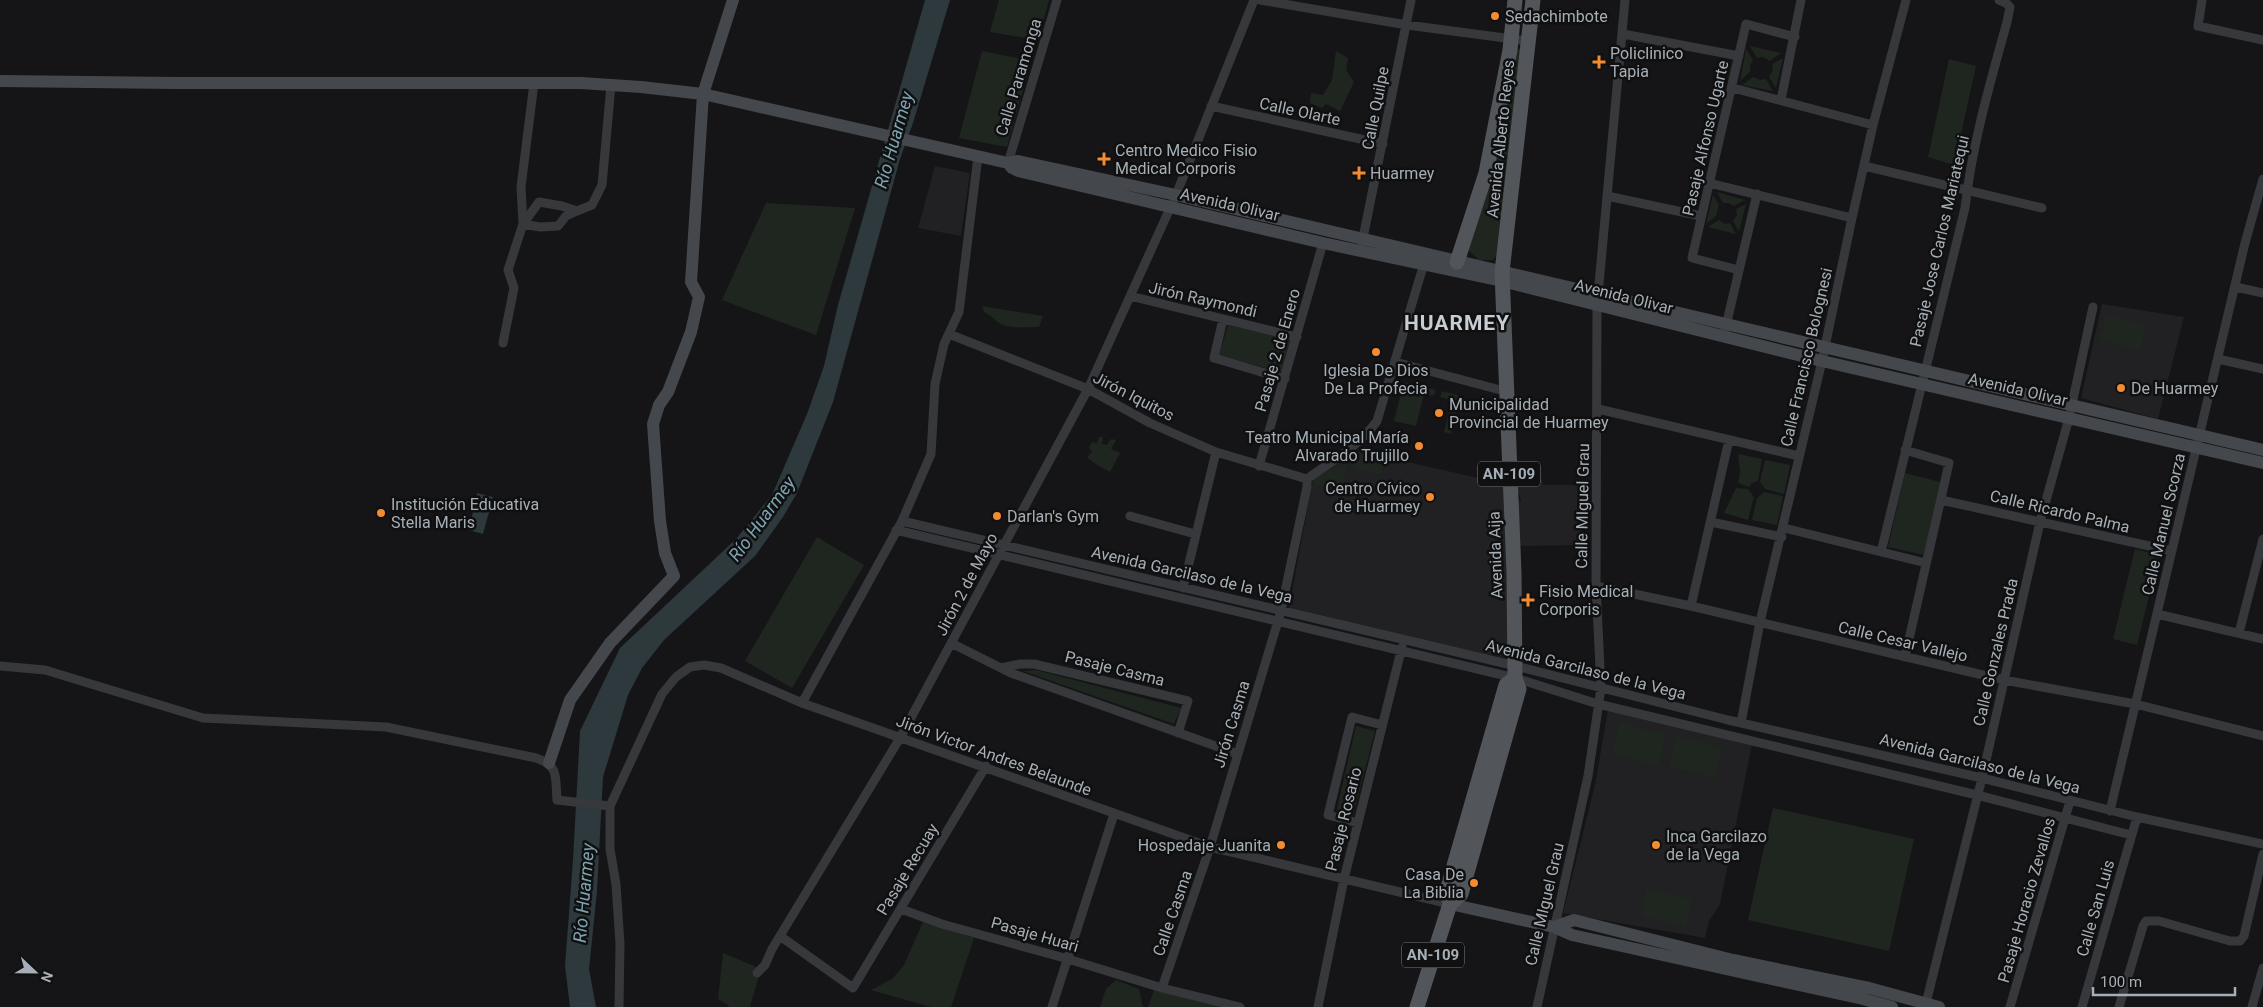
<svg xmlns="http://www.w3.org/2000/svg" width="2263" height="1007" font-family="Roboto,sans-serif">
  <rect width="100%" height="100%" fill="#151517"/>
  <path fill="#212123" d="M935 166 970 173 961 236 918 228Z
    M2102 304 2184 317 2158 419 2081 398Z
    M1358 451 1510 485 1511 659 1410 638 1289 608 1314 474Z
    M1541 478 1543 485H1581V545L1516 546V501H1521L1519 493 1516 494 1514 483Z
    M1608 710 1752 744 1720 904 1709 921 1705 938 1563 913 1595 785Z"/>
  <path fill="#1f261f" d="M999 0H1049L1038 40 990 32Z
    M1750 46 1781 53 1770 61 1763 57 1757 58Z
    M1518 48 1522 51 1503 247 1493 260H1479L1469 251 1468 242Z
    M1746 49 1753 60 1750 65V72L1740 81Z
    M982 51 1031 61 1007 147 959 138Z
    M1336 51 1348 58 1346 70 1354 82 1340 111 1326 104 1322 108 1310 103 1311 93 1323 95 1332 80Z
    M1783 58 1776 88 1769 77 1773 70 1772 64Z
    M1949 59 1976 66 1954 165 1928 157Z
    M1753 77 1760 80 1766 79 1773 91 1742 85Z
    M1717 192 1745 200 1734 206 1728 203H1723Z
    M1713 195 1719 205 1716 216 1706 224Z
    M766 203 855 208 816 335 722 300Z
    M1746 204 1739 231 1733 221 1737 215 1736 209Z
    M1719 220 1725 224 1730 223 1736 234 1708 227Z
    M982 306 1043 316 1039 327C1027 327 1012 329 1001 324 995 321 991 315 984 312Z
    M2106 315 2147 325 2140 350 2100 340Z
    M1228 325 1292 338 1282 372 1219 356Z
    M1404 382 1436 390 1434 396 1424 394 1416 426 1394 421Z
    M1442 391 1460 396 1451 434 1444 432 1452 400 1440 397Z
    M1099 437H1103L1102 444 1107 445 1111 439 1116 440 1111 449 1120 453 1110 472 1094 463 1087 457 1092 452 1089 447 1092 442 1097 443Z
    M1738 454 1762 459 1758 481 1752 483 1749 487 1738 483 1740 472Z
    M1357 455 1384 462 1381 475 1354 468Z
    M1765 460 1790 465 1784 494 1765 489 1760 482Z
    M1347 463 1340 491 1314 485 1316 477Z
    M1905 473 1940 482 1924 555 1888 547Z
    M1736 488 1748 489 1754 497 1748 520 1724 513Z
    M1764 492 1783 496 1777 525 1752 520 1757 498Z
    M817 537 864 565 792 688 745 661Z
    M2135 549 2159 555 2137 645 2113 639Z
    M1036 670 1181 708 1174 724 1023 671Z
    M1619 723 1666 734 1659 765 1612 754Z
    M1356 726 1375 731 1353 816 1336 813Z
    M1676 736 1722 747 1715 777 1669 767Z
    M1773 808 1914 839 1889 951 1748 920Z
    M1647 889 1692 899 1686 926 1641 916Z
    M923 922 974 938 951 1007H931L871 990 892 979 904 965Z
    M723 953 761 969 750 1007H729L728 1005 718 999Z
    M1116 980 1139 989 1143 1007H1100L1106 989Z
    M1154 990 1227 1007H1148Z"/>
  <path fill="#2d393c" d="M925 0H950L913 123 900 159 833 402 797 493 783 517 755 556 664 640 642 668 628 695 603 777 597 891 589 969 596 1007H570L565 966 573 860 580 731 620 648 736 539 772 495 807 414 824 366 838 305Z
    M477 493 493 497 483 534 469 530Z"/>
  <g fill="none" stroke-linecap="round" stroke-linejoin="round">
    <path stroke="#36383b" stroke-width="9" d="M1260 0 1407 25 1528 41
      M2202 0 2198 26 2263 40
      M1623 34 1739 56
      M1733 88 1873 125
      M1781 100 1801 0
      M1211 106 1383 144
      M1008 163 1057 0
      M1864 166 2042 208
      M1709 183 1852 218
      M1607 196 1701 216
      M523 224 539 202 562 206 577 211 592 205 602 185 611 85
      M523 224 521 187 534 83
      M1362 243 1411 0
      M1739 270 1692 258 1746 24 1795 37
      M2236 287 2263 293
      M1130 296 1297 337
      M1223 319 1214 358 1285 379
      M1725 330 1757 194
      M949 334 1088 389 1150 423 1216 452 1307 479
      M503 343 514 288 508 270 523 224 540 227 558 226 566 216 577 211
      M2218 359 2263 369
      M1395 362 1508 392
      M1598 409 1799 456
      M1259 466 1323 243
      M1307 479C1332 461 1359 446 1377 421L1425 260
      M1941 500 2172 551
      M1130 516 1195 534
      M902 521 1516 666 1728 720 1982 778 2137 817 2263 844
      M1711 522 1782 537
      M1784 528 1926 563
      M896 530 1515 678 1598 704 1977 795 2131 835
      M1881 552 1965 208C1972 145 1990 83 2007 22L2010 7 2006 3 1999 0
      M1596 586 1691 606 2004 680 2135 704 2263 736
      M1183 588 1216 452
      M1691 606 1729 440
      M2157 614 2263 639
      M2239 633 2263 539
      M951 643 1011 673 1238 754
      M1905 657 1949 463 1905 450
      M0 666 45 670 203 718 386 727 536 758C560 766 555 778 557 800L610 806
      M1001 668 1020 664H1034L1188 701 1178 733
      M802 703 902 521 931 454 935 384 944 344 959 312 978 156
      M1741 723 1760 622 1822 361 1852 218 1873 125 1906 0
      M2110 811 2245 243 2263 179
      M1358 823 1328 815 1352 717 1382 725
      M901 909 942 924 1068 959 1162 988 1240 1007
      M780 936 853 988 986 766
      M757 973 765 965 772 949 900 738 1088 389 1176 195 1254 0
      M1162 988 1210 847 1281 611 1307 487V479
      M1926 1003 1982 778 2040 522 2069 418 2093 307
      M619 1007 620 944 616 884 610 849V806L662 694 676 677 690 667 704 665 721 668 802 703 1210 847 1450 904
      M1052 1007 1114 814
      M1318 1007 1344 879 1402 647
      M1537 1007 1588 776 1601 688 1596 586 1597 306 1625 0
      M2010 1007 2070 801
      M2082 1007 2137 817
      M2119 1007 2143 926 2146 921H2159L2230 941H2240L2244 936 2263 854
      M2252 1007 2263 968"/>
    <path stroke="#44474b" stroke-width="12" d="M0 81 176 83H581L641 87 703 94 1008 163 1018 161 1176 195 2263 450
      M1008 163 1012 168 1018 171 1323 243 1502 281 1822 361 2263 463
      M549 763 570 700 610 643 674 576 665 553 660 521 653 424 659 405 668 392 691 332 699 297 691 282 703 94 733 0
      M1450 904 1554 927 1572 935 1863 999 1892 1007
      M1554 927 1574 920 1733 960 1869 988 1939 1007"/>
    <path stroke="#52555a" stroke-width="15" d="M1457 262 1486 173 1510 50 1515 0
      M1450 904 1461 894 1519 689 1515 678 1514 573 1502 272 1533 0
      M1417 1007 1450 904 1447 890 1506 685 1515 678"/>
  </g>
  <g fill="#f28b31" stroke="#101011" stroke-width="2">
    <circle cx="1495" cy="16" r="5"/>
    <path d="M1596.5 54.5h5v5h5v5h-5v5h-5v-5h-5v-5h5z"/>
    <path d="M1101.5 151.5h5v5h5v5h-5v5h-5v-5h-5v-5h5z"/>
    <path d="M1356.5 165.5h5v5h5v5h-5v5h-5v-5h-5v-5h5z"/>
    <circle cx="1376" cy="352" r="5"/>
    <circle cx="2121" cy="388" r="5"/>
    <circle cx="1439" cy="413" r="5"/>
    <circle cx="1419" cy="446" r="5"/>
    <circle cx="1430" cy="497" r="5"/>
    <circle cx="381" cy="513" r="5"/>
    <circle cx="997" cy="516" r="5"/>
    <path d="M1525.5 592.5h5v5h5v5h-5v5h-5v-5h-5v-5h5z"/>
    <circle cx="1281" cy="845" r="5"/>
    <circle cx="1656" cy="845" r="5"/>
    <circle cx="1474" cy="883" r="5"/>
  </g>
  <g text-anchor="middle" stroke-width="5" stroke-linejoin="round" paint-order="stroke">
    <g fill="#101011" stroke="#797f85" stroke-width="1">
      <rect x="1478" y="461.5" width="62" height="25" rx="4"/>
      <rect x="1402" y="942.5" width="62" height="25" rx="4"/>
    </g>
    <g font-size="15" font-weight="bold" fill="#a6afb7">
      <text x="1509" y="479">AN-109</text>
      <text x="1433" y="960">AN-109</text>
    </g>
    <g font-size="16" fill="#a6afb7" stroke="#101011" text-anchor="start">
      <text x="1505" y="22">Sedachimbote</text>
      <text x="1610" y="59">Policlinico<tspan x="1610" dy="18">Tapia</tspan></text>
      <text x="1115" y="156">Centro Medico Fisio<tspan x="1115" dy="18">Medical Corporis</tspan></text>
      <text x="1370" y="179">Huarmey</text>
      <text x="1376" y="376" text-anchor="middle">Iglesia De Dios<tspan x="1376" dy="18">De La Profecia</tspan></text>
      <text x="2131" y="394">De Huarmey</text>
      <text x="1449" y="410">Municipalidad<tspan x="1449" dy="18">Provincial de Huarmey</tspan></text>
      <text x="1409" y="443" text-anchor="end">Teatro Municipal María<tspan x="1409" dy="18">Alvarado Trujillo</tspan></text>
      <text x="1420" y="494" text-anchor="end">Centro Cívico<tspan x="1420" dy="18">de Huarmey</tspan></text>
      <text x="391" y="510">Institución Educativa<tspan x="391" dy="18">Stella Maris</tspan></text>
      <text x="1007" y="522">Darlan's Gym</text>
      <text x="1539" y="597">Fisio Medical<tspan x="1539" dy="18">Corporis</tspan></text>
      <text x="1666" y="842">Inca Garcilazo<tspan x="1666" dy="18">de la Vega</tspan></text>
      <text x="1271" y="851" text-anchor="end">Hospedaje Juanita</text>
      <text x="1464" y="880" text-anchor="end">Casa De<tspan x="1464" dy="18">La Biblia</tspan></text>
    </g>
    <g font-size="16" fill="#a6afb7" stroke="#101011">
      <text transform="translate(1018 77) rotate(-73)" y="6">Calle Paramonga</text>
      <text transform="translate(1375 108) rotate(-79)" y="6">Calle Quilpe</text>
      <text transform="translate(1300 111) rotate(12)" y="6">Calle Olarte</text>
      <text transform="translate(1705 138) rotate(-77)" y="6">Pasaje Alfonso Ugarte</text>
      <text transform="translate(1500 139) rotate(-84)" y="6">Avenida Alberto Reyes</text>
      <text transform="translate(1230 204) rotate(13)" y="6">Avenida Olivar</text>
      <text transform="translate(1939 241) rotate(-77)" y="6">Pasaje Jose Carlos Mariatequi</text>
      <text transform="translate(1624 296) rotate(14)" y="6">Avenida Olivar</text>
      <text transform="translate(1203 299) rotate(13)" y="6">Jirón Raymondi</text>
      <text transform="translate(1277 350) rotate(-74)" y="6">Pasaje 2 de Enero</text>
      <text transform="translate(1806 357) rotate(-77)" y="6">Calle Francisco Bolognesi</text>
      <text transform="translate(2018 389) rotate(13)" y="6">Avenida Olivar</text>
      <text transform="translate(1134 396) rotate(27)" y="6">Jirón Iquitos</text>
      <text transform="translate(1582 506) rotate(-89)" y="6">Calle MIguel Grau</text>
      <text transform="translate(2060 511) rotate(13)" y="6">Calle Ricardo Palma</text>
      <text transform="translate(2163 524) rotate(-77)" y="6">Calle Manuel Scorza</text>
      <text transform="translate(1495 555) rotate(-92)" y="6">Avenida Aija</text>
      <text transform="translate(1192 574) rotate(13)" y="6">Avenida Garcilaso de la Vega</text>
      <text transform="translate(966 584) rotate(-62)" y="6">Jirón 2 de Mayo</text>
      <text transform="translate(1903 641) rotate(13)" y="6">Calle Cesar Vallejo</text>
      <text transform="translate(1995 652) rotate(-77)" y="6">Calle Gonzales Prada</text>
      <text transform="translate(1115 668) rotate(14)" y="6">Pasaje Casma</text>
      <text transform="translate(1586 669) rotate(14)" y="6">Avenida Garcilaso de la Vega</text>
      <text transform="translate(1231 724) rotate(-73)" y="6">Jirón Casma</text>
      <text transform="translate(994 755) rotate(20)" y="6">Jirón Victor Andres Belaunde</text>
      <text transform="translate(1980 763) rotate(14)" y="6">Avenida Garcilaso de la Vega</text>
      <text transform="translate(1343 819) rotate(-76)" y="6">Pasaje Rosario</text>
      <text transform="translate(907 869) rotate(-59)" y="6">Pasaje Recuay</text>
      <text transform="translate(2026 900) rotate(-74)" y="6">Pasaje Horacio Zevallos</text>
      <text transform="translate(1544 904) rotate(-77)" y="6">Calle MIguel Grau</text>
      <text transform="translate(2095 908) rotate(-74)" y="6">Calle San Luis</text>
      <text transform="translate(1172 913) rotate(-71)" y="6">Calle Casma</text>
      <text transform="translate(1035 934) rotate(16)" y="6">Pasaje Huari</text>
    </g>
    <g font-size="18" font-style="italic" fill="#7da4b2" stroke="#101011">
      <text transform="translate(894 140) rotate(-74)" y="6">Río Huarmey</text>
      <text transform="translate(762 519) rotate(-54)" y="6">Río Huarmey</text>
      <text transform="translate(584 893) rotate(-85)" y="6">Río Huarmey</text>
    </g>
    <g font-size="21" font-weight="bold" letter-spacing="1" fill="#c7cdd3" stroke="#101011">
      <text x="1457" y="330">HUARMEY</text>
    </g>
  </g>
  <g transform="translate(35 972) rotate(112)" stroke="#101011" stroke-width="4" paint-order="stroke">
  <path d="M0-4L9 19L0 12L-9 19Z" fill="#a6afb7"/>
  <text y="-8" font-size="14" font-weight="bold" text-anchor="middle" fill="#a6afb7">N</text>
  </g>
  <path d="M2093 987v8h142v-8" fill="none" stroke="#a6afb7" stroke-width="2.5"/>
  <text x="2100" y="987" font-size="15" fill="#a6afb7" stroke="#101011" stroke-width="4" paint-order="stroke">100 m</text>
</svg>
